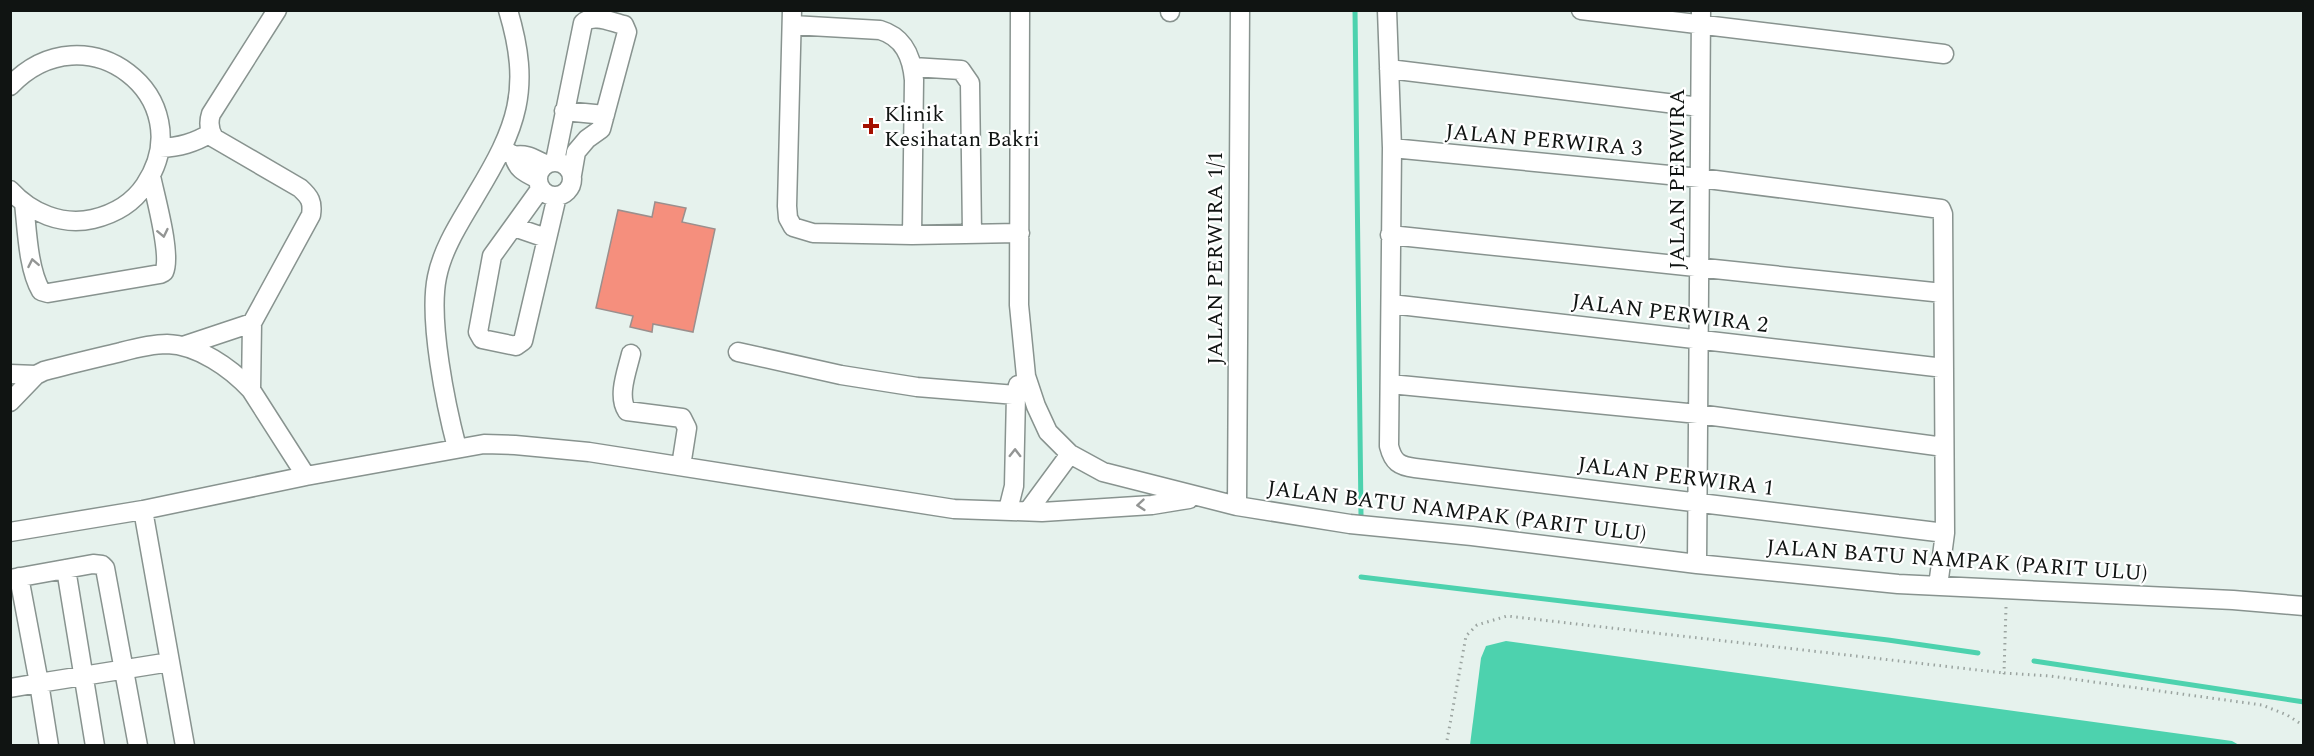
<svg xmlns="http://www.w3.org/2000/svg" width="2314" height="756" font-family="Spectral,serif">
  <rect width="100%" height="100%" fill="#e6f2ed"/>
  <path fill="#4dd2ae" d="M1506 641 2232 741 2239 745H1470L1481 658 1486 646Z"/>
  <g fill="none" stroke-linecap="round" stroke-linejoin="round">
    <path stroke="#4dd2ae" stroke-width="5" d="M1355 10 1361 515
      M1361 577 1888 640 1978 653
      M2034 661 2304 702"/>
  </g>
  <path fill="#f58f7d" stroke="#9b8f8d" stroke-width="1.5" d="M655 202 686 208 682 222 715 229 693 332 653 324 652 332 630 327 633 316 596 308 618 210 652 217Z"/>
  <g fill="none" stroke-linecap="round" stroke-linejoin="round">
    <defs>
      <path id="minor" d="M792 10 787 206 788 218 793 227 813 233 912 235 1020 233
        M1020 10 1019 305 1026 376 1036 406 1048 432 1070 454 1103 472 1237 506 1350 524 1472 536 1697 564 1898 584 2233 600 2304 606
        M1387 10 1392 148 1389 446C1393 462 1399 466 1415 468L1945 533
        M1581 10 1944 54
        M1170 12V10
        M792 25 880 30C904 37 912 57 914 80L912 235
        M913 67 961 70 970 83 972 234
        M1389 69 1700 107
        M10 86C86 6 203 98 145 185 133 203 114 214 93 219 62 226 31 213 10 190
        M564 111 605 115
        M160 148C180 147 194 143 211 133
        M502 148 514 156C526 153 534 159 545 164
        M1392 148 1700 178 1941 209 1943 214 1945 533 1938 586
        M514 156C517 170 526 173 538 179
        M555 161 583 23C593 13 611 22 624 25L627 32 601 129 587 139 576 152 572 175
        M538 179a17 17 0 1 1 34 0a17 17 0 1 1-34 0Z
        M541 188 492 256 478 332 482 339 516 346 523 341 557 196
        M24 203C27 229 28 269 41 291L48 293 160 274 164 272C172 255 155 196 151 176
        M514 227 546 238
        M1390 235 1943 293
        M1391 304 1944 368
        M183 346 252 323
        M738 352 841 375 917 387 1016 395
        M631 354C627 371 617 396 627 411L682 418 687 428 681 466
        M10 374 36 375
        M1390 384 1698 414 1944 447
        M251 390 252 323 311 215C313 202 310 197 300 188L214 138C209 130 208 123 211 114L277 10
        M10 402 36 375 44 371C70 364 96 358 121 352 136 348 152 344 167 344 198 345 231 368 251 390L306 476
        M457 448C446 406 428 320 437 277 443 247 461 221 476 195 517 127 532 90 508 10
        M1237 506 1240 10
        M143 510 185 746
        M1008 510 1014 486 1016 395 1018 385
        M1028 511 1070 454
        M10 532 143 510 306 476 484 444 515 445 589 452 954 509 1042 512 1152 505 1189 499
        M1697 564 1701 10
        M66 569 95 746
        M10 579 93 564 102 565 105 568 138 746
        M10 688 39 683 19 577
        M49 746 39 683 170 662"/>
    </defs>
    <use href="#minor" stroke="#88938f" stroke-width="21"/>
    <path stroke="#9ba4a0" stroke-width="3" stroke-dasharray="1.5 4.5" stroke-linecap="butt" d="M2006 607 2004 673 2050 676 2262 705 2287 715 2304 726
      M1446 746 1466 636 1477 625 1507 616 2004 673"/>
    <use href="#minor" stroke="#fff" stroke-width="18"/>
  </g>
  <defs><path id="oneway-chevron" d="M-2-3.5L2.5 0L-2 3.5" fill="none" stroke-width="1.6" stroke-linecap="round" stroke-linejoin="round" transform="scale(1.5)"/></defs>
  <g stroke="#939594">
    <use href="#oneway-chevron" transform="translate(163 233) rotate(78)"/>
    <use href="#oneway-chevron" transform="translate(33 263) rotate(-101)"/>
    <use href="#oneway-chevron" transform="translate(1015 453) rotate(-89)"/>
    <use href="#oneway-chevron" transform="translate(1141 505) rotate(175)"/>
  </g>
  <path fill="#a41000" stroke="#fff" stroke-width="2" d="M868 117h6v6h6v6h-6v6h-6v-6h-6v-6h6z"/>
  <g text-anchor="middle" stroke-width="4.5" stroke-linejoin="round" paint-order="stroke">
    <g font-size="22" fill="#101412" stroke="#fff" text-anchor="start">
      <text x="884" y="121">Klinik<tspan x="884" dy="25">Kesihatan Bakri</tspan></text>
    </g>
    <g font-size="22" fill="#101412" stroke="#fff">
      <text transform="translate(1544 139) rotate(5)" y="8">JALAN PERWIRA 3</text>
      <text transform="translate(1676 179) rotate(-90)" y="8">JALAN PERWIRA</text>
      <text transform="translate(1214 258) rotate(-90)" y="8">JALAN PERWIRA 1/1</text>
      <text transform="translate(1670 312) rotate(7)" y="8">JALAN PERWIRA 2</text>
      <text transform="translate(1676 475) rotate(7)" y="8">JALAN PERWIRA 1</text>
      <text transform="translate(1457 510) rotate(7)" y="8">JALAN BATU NAMPAK (PARIT ULU)</text>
      <text transform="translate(1957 559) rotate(4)" y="8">JALAN BATU NAMPAK (PARIT ULU)</text>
    </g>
  </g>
  <rect width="2314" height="756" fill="none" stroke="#101412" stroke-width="24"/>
</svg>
